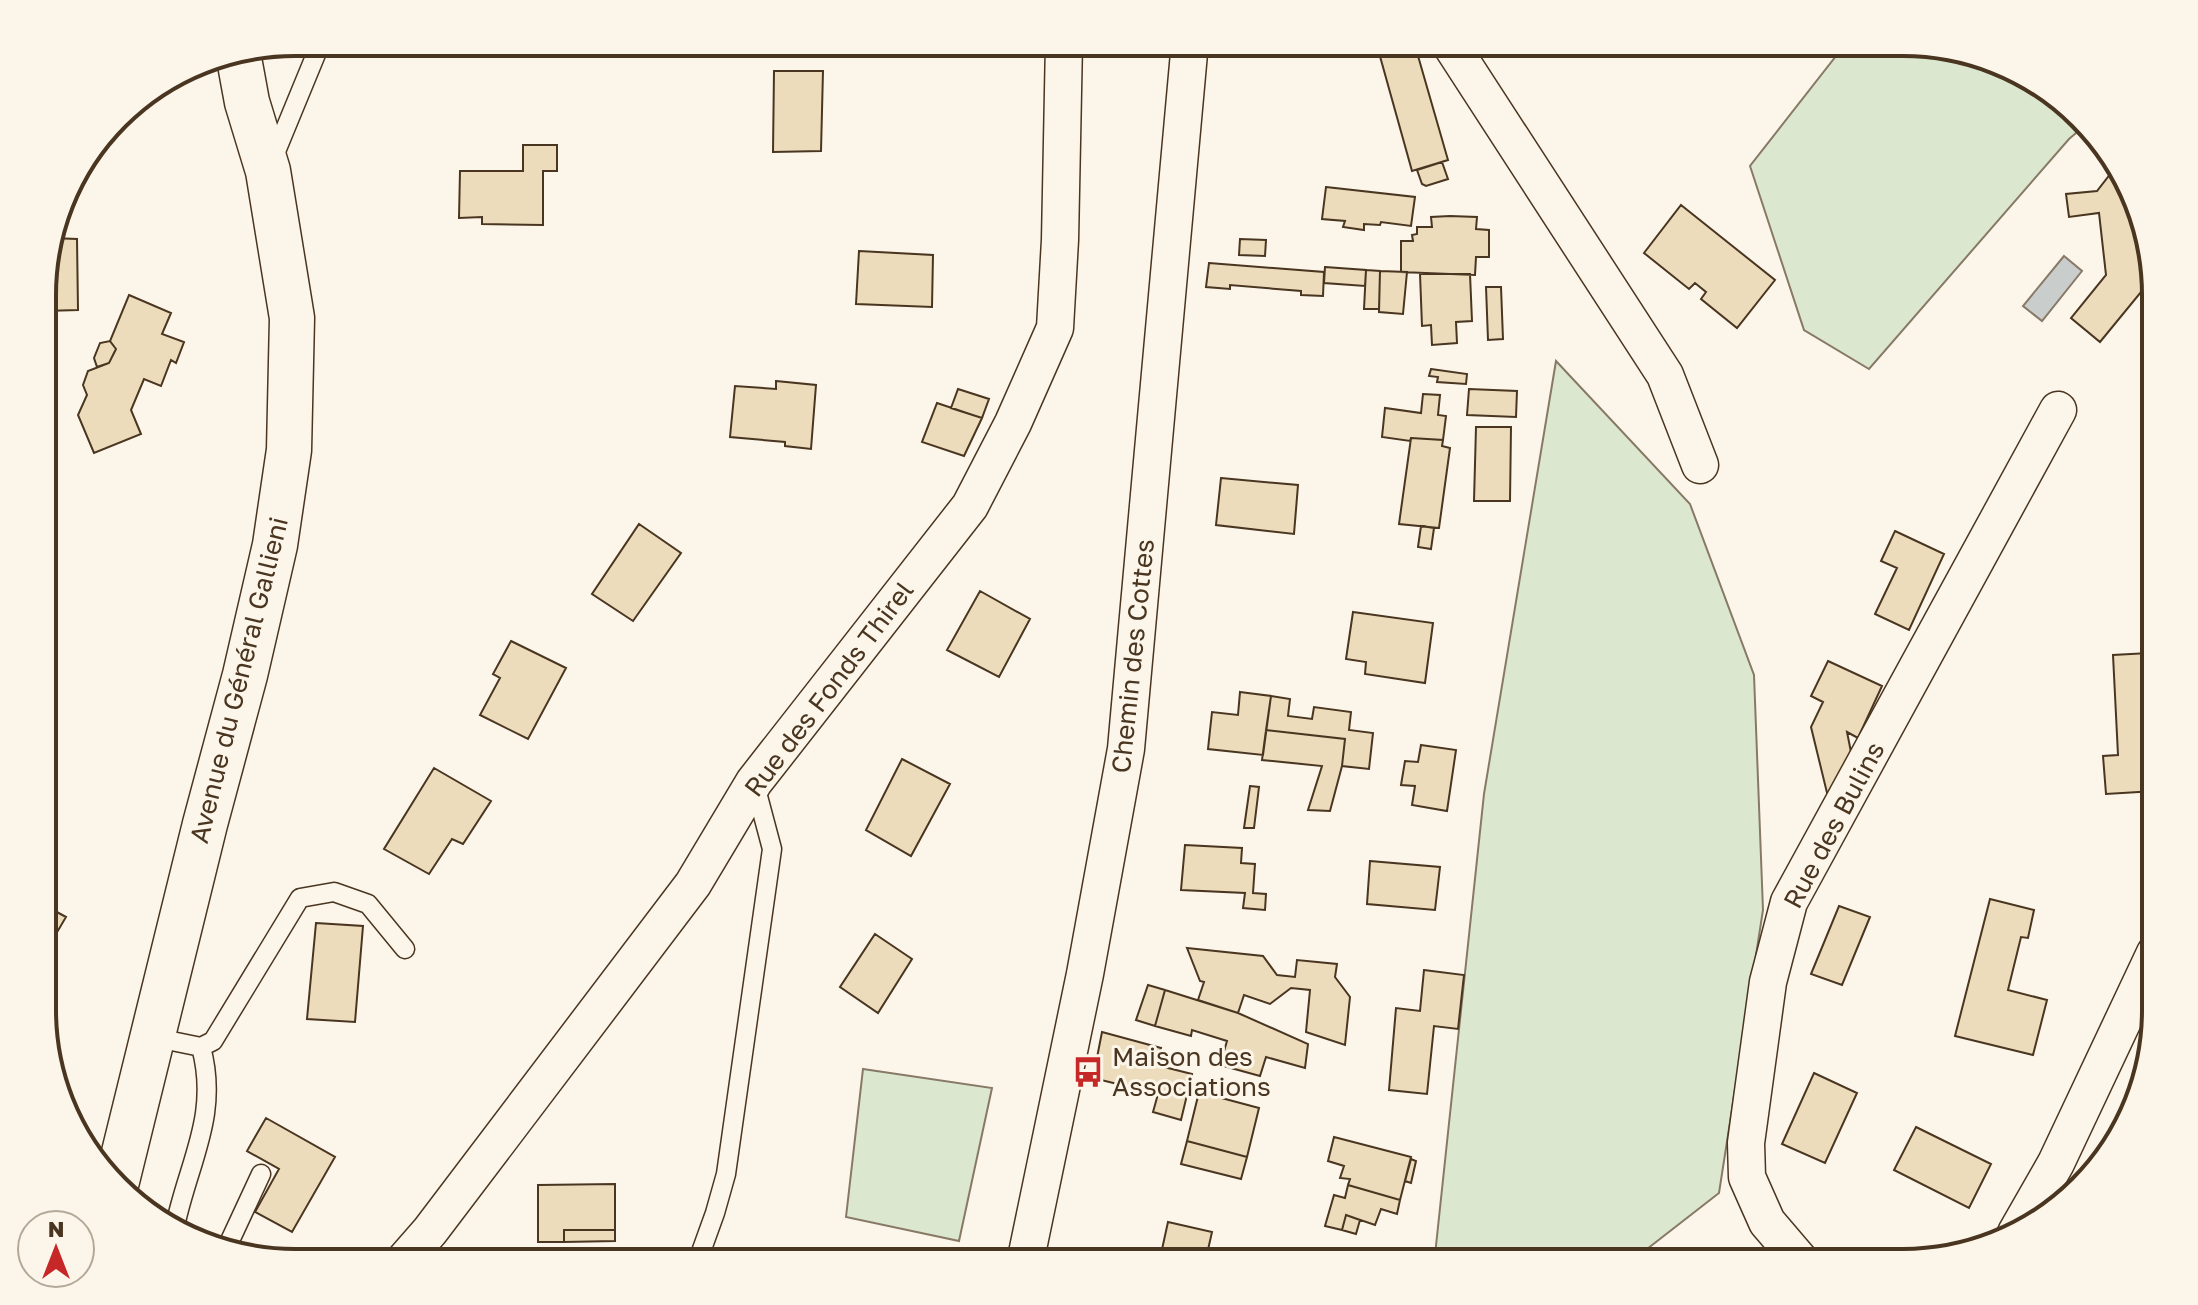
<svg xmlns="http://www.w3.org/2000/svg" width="2198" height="1305" font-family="'Golos Text',sans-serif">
  <rect width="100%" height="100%" fill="#fbf6e9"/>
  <path fill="#dce7d0" stroke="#887966" stroke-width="2" d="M1847 42H1904L2030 76 2082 128 2069 139 1869 369 1804 330 1750 166Z
    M1556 361 1690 504 1754 675 1763 910 1719 1193 1629 1263H1425L1435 1255 1484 794Z
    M863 1069 992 1088 959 1241 846 1217Z"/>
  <path fill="#c9cecd" stroke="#887966" stroke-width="2" d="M2064 256 2082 271 2042 321 2023 306Z"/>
  <path fill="#ecdcbc" stroke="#4a3520" stroke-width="2" d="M1376 42H1414L1448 160 1412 171Z
    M774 71H823L821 151 773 152Z
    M523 145H557V171H543V225L482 224V217L459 218 460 171H523Z
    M1442 162 1448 179 1426 186 1422 184 1417 170Z
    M2118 164 2122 168 2144 241 2141 245 2146 286 2100 342 2071 318 2106 275 2099 213 2069 217 2066 194 2097 191Z
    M1326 187 1415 197 1411 226 1381 222 1380 225 1364 224V230L1343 227 1345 221 1322 219Z
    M1681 205 1775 280 1737 328 1701 299 1706 292 1695 283 1689 289 1644 253Z
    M1450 216 1477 217 1476 229 1489 230V257H1476L1475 275 1401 272V241H1413L1412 235 1417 234V227H1432L1431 217Z
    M51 238 77 239 78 310 44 311V262Z
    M1240 239 1266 240 1265 256 1239 255Z
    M859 251 933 255 932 307 856 304Z
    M1209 263 1324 272 1323 296 1301 295V291L1230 285V289L1206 287Z
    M1325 267 1366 270 1365 286 1324 283Z
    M1366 270 1380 271 1379 309H1364Z
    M1380 271 1407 272 1403 314 1379 312Z
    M1420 274H1470L1472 321 1456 322 1457 343 1432 345 1431 325 1422 326Z
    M1486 287H1501L1503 339 1488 340Z
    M129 295 171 313 162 334 184 342 176 363 171 360 161 386 144 379 131 410 141 434 94 453 78 415 87 395 83 385 88 371 109 363 116 349 110 341Z
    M110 341 116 349 109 363 97 367 94 358 100 343Z
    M1431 369 1467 374 1466 384 1437 382 1438 377 1429 376Z
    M776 381 816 385 811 449 785 446V442L730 437 735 386 776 389Z
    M958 389 989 399 982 418 951 408Z
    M1469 389 1517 391 1516 417 1467 415Z
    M1423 394 1440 395 1438 415 1446 416 1443 440 1411 438 1410 441 1382 437 1385 408 1421 413Z
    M937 403 982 418 964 456 922 442Z
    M1476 427H1511L1510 501H1474Z
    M1411 438 1443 440 1442 446 1450 448 1439 528 1399 524Z
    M1221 478 1298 485 1294 534 1216 525Z
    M639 524 681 553 633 621 592 594Z
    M1421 526 1434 528 1431 549 1418 547Z
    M1895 531 1944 554 1909 630 1875 614 1897 568 1881 561Z
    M980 591 1030 619 999 677 947 650Z
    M1353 612 1433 623 1425 683 1365 674 1366 662 1346 659Z
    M511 641 566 668 528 739 480 715 500 678 493 674Z
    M2155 652V701H2152L2149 653Z
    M2149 653 2152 701H2155V791L2106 794 2103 756 2118 755 2113 655Z
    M1828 661 1882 686 1858 738 1847 732 1851 752 1829 801 1811 727 1823 702 1811 696Z
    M1240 692 1271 696 1263 755 1208 749 1212 712 1238 715Z
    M1271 696 1290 699 1288 716 1312 719 1314 707 1351 712 1349 730 1373 733 1369 769 1342 766 1345 739 1266 730Z
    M1266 730 1345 739 1342 766 1330 811 1308 810 1322 766 1262 760Z
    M1421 745 1456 750 1447 811 1412 805 1415 786 1401 785 1405 761 1418 762Z
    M902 759 950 784 911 856 866 830Z
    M434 768 491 801 463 844 452 839 429 874 384 849Z
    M1250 786 1259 787 1254 828H1244Z
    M1185 845 1242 848 1241 863 1255 864 1253 893 1266 894 1265 910 1243 908 1245 893 1181 890Z
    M1370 861 1440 867 1435 910 1367 904Z
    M1990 899 2034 910 2028 938 2021 937 2008 990 2047 1000 2033 1055 1955 1036Z
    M44 905 66 917 46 951 44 950Z
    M1839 906 1870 917 1842 985 1811 974Z
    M316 923 363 926 355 1022 307 1019Z
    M875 934 912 959 878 1013 840 987Z
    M1187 948 1263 956 1277 975 1295 977 1297 960 1337 964 1335 977 1350 997 1345 1045 1306 1032 1310 990 1291 988 1270 1004 1244 995 1238 1013 1198 1000 1204 982 1200 981Z
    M1424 970 1464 975 1458 1029 1434 1026 1427 1094 1389 1090 1396 1008 1420 1011Z
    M1148 985 1165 990 1155 1026 1136 1020Z
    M1165 990 1238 1013 1308 1044 1305 1068 1266 1057 1260 1076 1220 1065 1227 1041 1192 1030 1191 1036 1155 1026Z
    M1102 1032 1161 1048 1156 1065 1192 1074 1181 1120 1153 1112 1158 1094 1093 1078Z
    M1814 1073 1857 1093 1825 1163 1782 1144Z
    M1199 1092 1259 1108 1247 1157 1187 1141Z
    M266 1118 335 1157 292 1232 255 1212 279 1169 247 1151Z
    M1916 1127 1991 1164 1969 1208 1894 1170Z
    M1334 1137 1411 1157 1400 1200 1348 1185 1350 1179 1340 1178 1344 1166 1328 1161Z
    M1187 1141 1247 1157 1241 1179 1181 1164Z
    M1411 1159 1416 1161 1411 1183 1405 1181Z
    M615 1184V1230H564V1242H538V1185Z
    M1348 1185 1400 1200 1397 1214 1381 1209 1375 1225 1346 1215 1342 1230 1325 1226 1334 1195 1345 1198Z
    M1346 1215 1360 1220 1356 1234 1342 1230Z
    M1168 1222 1212 1232 1205 1263H1159Z
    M564 1230H615V1241L564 1242Z"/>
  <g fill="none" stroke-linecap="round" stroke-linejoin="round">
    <defs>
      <path id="service" d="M272 161 321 42
        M152 1037 201 1047 213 1041 300 898 334 892 368 904 405 949
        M174 1231C187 1164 220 1117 201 1047
        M228 1245 261 1174
        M697 1263 715 1213 726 1174 772 849 755 785"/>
      <path id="minor" d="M1449 42 1665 375 1700 465
        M2016 1233 2056 1163 2155 953
        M402 1263 430 1231 693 884 754 782 970 506 1013 423 1055 328 1060 240 1064 42
        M1025 1263 1085 974 1126 749 1190 42
        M1802 1263 1767 1222 1747 1177 1746 1143 1768 982 1789 902 2058 410"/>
      <path id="tertiary" d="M117 1181 205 824 245 675 275 545 289 450 292 318 268 171 247 102 238 53"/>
    </defs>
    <use href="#service" stroke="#4a3520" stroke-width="21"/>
    <use href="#minor" stroke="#4a3520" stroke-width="39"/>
    <use href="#tertiary" stroke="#4a3520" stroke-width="47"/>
    <use href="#service" stroke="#fbf6e9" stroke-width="18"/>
    <use href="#minor" stroke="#fbf6e9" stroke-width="36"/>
    <use href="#tertiary" stroke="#fbf6e9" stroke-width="44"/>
  </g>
  <defs>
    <symbol id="bus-bare" viewBox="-9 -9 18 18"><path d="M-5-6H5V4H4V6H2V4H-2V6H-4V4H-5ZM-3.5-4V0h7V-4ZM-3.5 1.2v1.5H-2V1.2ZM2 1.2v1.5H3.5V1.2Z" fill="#c62828" stroke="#fbf6e9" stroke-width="2.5" paint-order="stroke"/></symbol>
  </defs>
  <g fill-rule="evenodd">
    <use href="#bus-bare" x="1066" y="1050" width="44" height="44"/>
  </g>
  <g text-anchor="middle" stroke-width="6" stroke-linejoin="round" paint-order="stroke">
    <g font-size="26" fill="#4a3520" stroke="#fbf6e9">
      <text transform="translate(1133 656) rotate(-84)" y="9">Chemin des Cottes</text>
      <text transform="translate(239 680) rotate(-76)" y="9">Avenue du Général Gallieni</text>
      <text transform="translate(829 689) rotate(-53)" y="9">Rue des Fonds Thirel</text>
      <text transform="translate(1834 825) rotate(-62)" y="9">Rue des Bulins</text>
    </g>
    <g font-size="26" fill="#4a3520" stroke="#fbf6e9" text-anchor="start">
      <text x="1112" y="1066">Maison des<tspan x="1112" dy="30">Associations</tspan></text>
    </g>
  </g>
  <path d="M0 0H2198V1305H0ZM295 56H1903A239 239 0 0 1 2142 295V1010A239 239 0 0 1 1903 1249H295A239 239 0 0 1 56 1010V295A239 239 0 0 1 295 56Z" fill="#fbf6e9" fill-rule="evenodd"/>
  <path fill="none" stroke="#4a3520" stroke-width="4" d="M295 56H1903A239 239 0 0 1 2142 295V1010A239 239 0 0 1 1903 1249H295A239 239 0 0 1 56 1010V295A239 239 0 0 1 295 56Z"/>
  <g transform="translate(56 1249)"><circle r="38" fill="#fbf6e9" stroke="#b4a999" stroke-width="2"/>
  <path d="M0-6L14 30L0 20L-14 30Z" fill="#c62828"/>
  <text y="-12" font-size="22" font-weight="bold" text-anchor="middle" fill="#4a3520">N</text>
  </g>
</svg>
